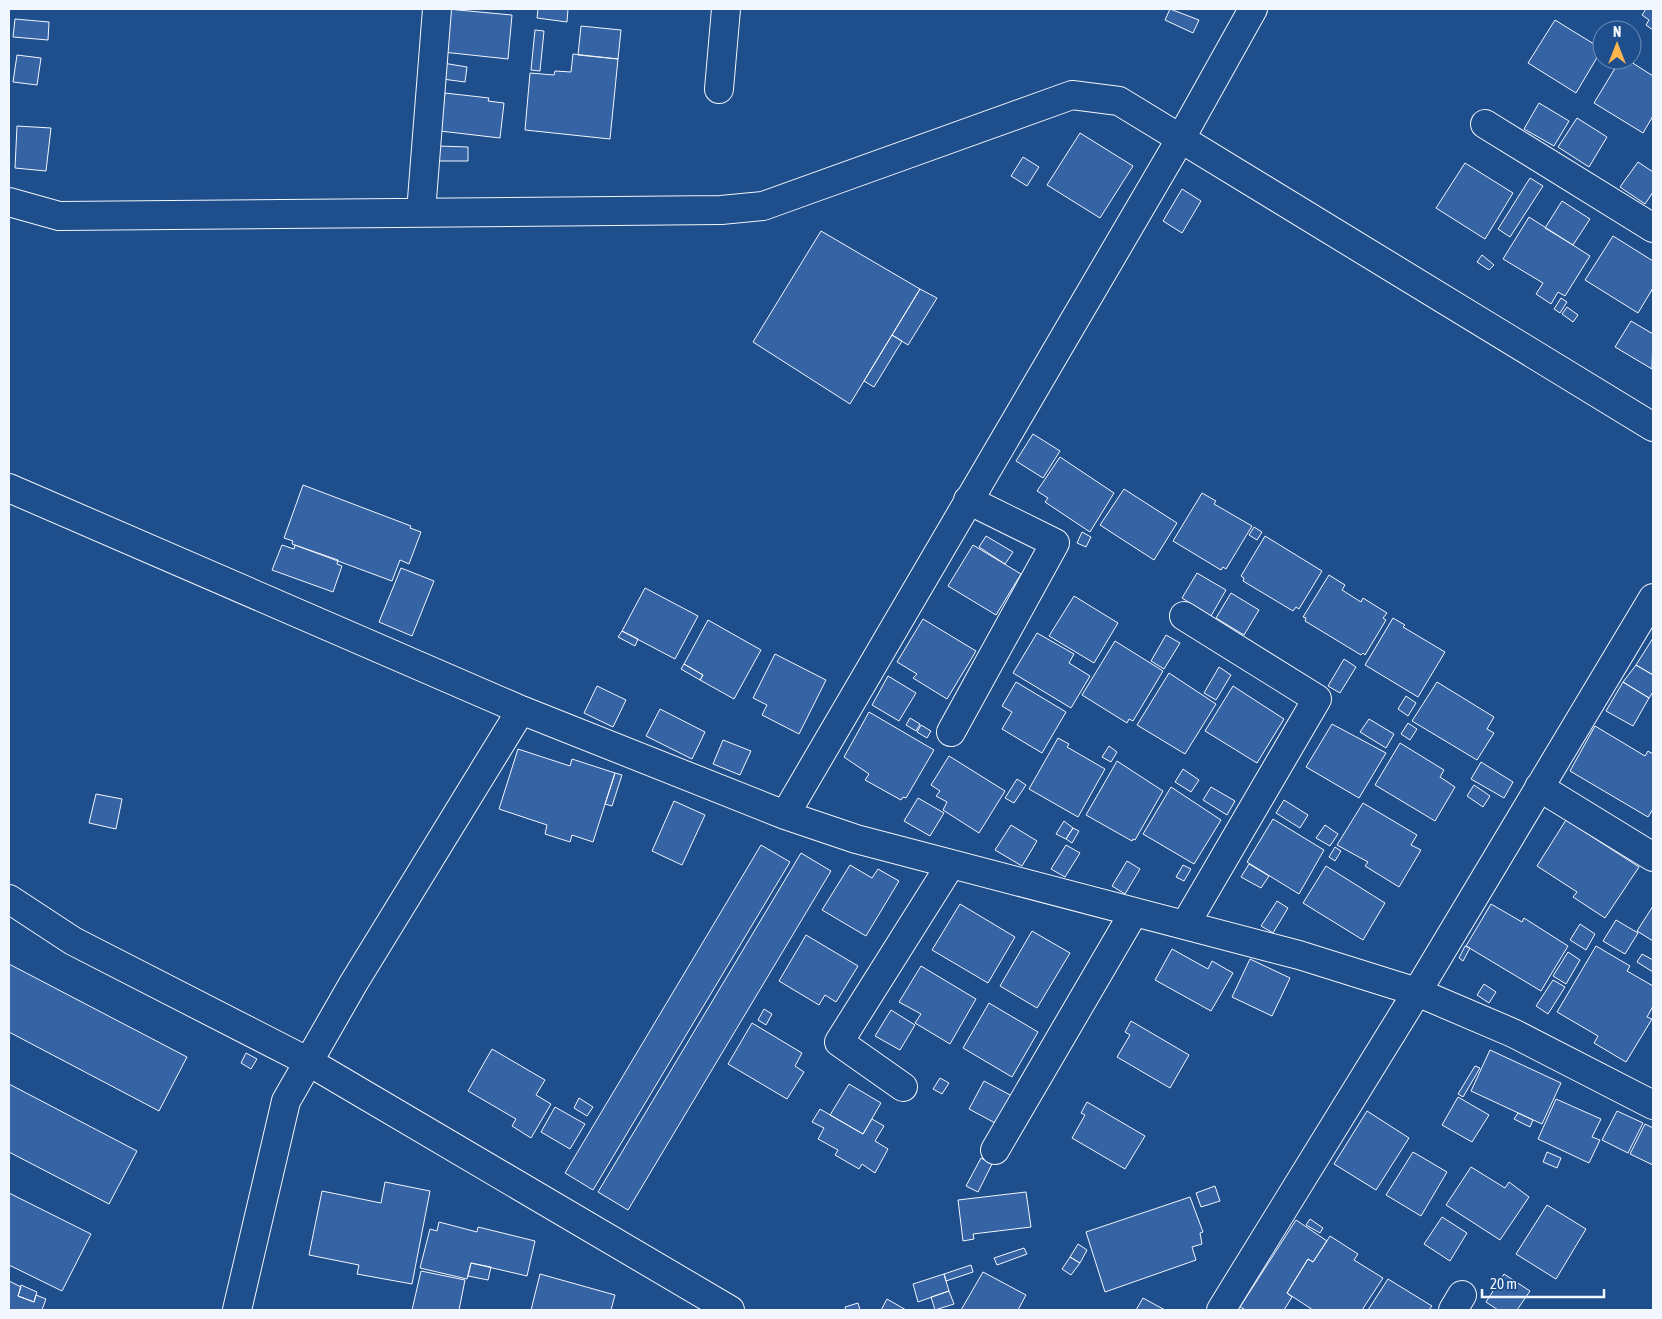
<svg xmlns="http://www.w3.org/2000/svg" width="1662" height="1319" font-family="'Asap Condensed',sans-serif">
  <rect width="100%" height="100%" fill="#1f4e8c"/>
  <path fill="#3563a3" stroke="#f2f6ff" d="M447 9 512 15 508 59 443 52Z
    M538 9H568L567 22 537 18Z
    M1170 9 1199 20 1193 33 1165 20Z
    M1646 9H1653V30L1646 25 1649 20 1642 15Z
    M15 19 49 22 48 40 13 37Z
    M1555 20 1602 49 1576 93 1528 63Z
    M581 26 621 30 618 59 578 55Z
    M535 30 544 31 540 71 531 70Z
    M573 54 618 59 610 139 525 130 530 73 554 75 555 71 571 72Z
    M17 55 41 58 37 85 13 82Z
    M1620 60H1628L1653 76V116L1643 133 1594 103Z
    M437 62 467 67 465 82 435 78Z
    M445 93 489 98 488 101 504 103 500 138 440 131Z
    M1539 103 1569 121 1554 146 1524 129Z
    M1577 118 1607 137 1589 167 1558 147Z
    M17 126 51 128 46 171 15 168Z
    M1080 133 1133 166 1100 218 1047 185Z
    M438 146 468 147V161H438Z
    M1023 157 1039 167 1027 186 1011 176Z
    M1638 162 1653 172V192L1645 204 1620 187Z
    M1465 163 1513 193 1485 239 1436 208Z
    M1530 178 1543 186 1510 237 1498 229Z
    M1182 189 1201 201 1182 233 1163 221Z
    M1562 201 1590 219 1573 245 1545 228Z
    M1529 217 1590 256 1565 296 1558 292 1551 304 1536 294 1543 283 1503 259Z
    M821 231 920 289 850 404 753 342Z
    M1613 236 1653 261V288L1638 313 1585 280Z
    M1482 255 1494 265 1489 270 1477 262Z
    M920 289 937 298 908 345 892 335Z
    M1561 298 1567 302 1560 313 1554 309Z
    M1567 307 1578 315 1573 322 1562 314Z
    M1631 321 1653 334 1652 369 1615 347Z
    M892 335 902 341 874 387 864 381Z
    M1033 434 1060 451 1043 478 1016 461Z
    M1060 457 1114 493 1090 532 1045 502 1048 498 1037 491Z
    M303 485 411 526 410 528 421 532 409 564 400 560 392 581 292 544 293 541 284 538Z
    M1124 489 1177 523 1154 560 1100 525Z
    M1202 493 1216 501 1214 504 1252 526 1226 569 1223 567 1221 570 1173 541Z
    M1254 527 1262 532 1257 540 1249 535Z
    M1082 532 1091 537 1086 547 1077 543Z
    M986 536 1013 552 1005 564 979 547Z
    M1265 536 1322 571 1299 609 1296 607 1293 611 1243 581 1244 578 1241 576Z
    M282 545 294 549 295 545 338 560 337 564 342 566 333 592 272 570Z
    M973 545 1021 574 996 615 948 586Z
    M401 568 434 581 412 636 379 622Z
    M1197 573 1226 590 1211 616 1182 598Z
    M1329 575 1345 585 1342 590 1361 602 1363 598 1387 613 1383 618 1386 620 1365 655 1363 653 1361 655 1305 621 1306 618 1303 617Z
    M645 588 698 616 675 659 622 631Z
    M1231 593 1259 610 1244 635 1216 618Z
    M1074 596 1118 623 1094 663 1049 636Z
    M1393 618 1405 625 1403 627 1445 652 1418 697 1365 665Z
    M923 619 976 651 947 699 913 678 917 674 897 662Z
    M708 620 761 650 734 699 700 680 703 675 684 664Z
    M622 631 638 639 635 646 618 637Z
    M1037 633 1074 654 1069 663 1090 676 1071 708 1013 673Z
    M1166 635 1180 643 1164 669 1151 661Z
    M1653 638V675L1636 665Z
    M1115 641 1163 671 1133 721 1129 719 1127 723 1082 695Z
    M775 654 826 680 799 734 762 715 767 705 753 698Z
    M1344 659 1356 667 1340 693 1328 686Z
    M684 664 703 675 700 680 681 669Z
    M1636 665 1653 675V692L1649 698 1623 682Z
    M1219 667 1231 675 1216 700 1204 693Z
    M1169 673 1216 704 1185 754 1137 725Z
    M888 676 916 693 899 721 872 705Z
    M1016 682 1066 712 1042 753 1002 729 1012 712 1002 706Z
    M1437 682 1494 717 1487 729 1494 733 1477 760 1412 721Z
    M1623 682 1649 698 1633 726 1606 711Z
    M597 686 626 700 613 727 584 713Z
    M1233 686 1284 719 1257 763 1205 731Z
    M1406 696 1416 703 1408 716 1398 709Z
    M660 709 705 732 692 759 646 736Z
    M869 712 934 750 906 798 903 797 901 800 865 780 869 774 844 757Z
    M910 718 920 724 916 731 906 725Z
    M1369 719 1394 734 1386 748 1360 732Z
    M1408 723 1417 729 1410 740 1401 734Z
    M1332 724 1386 753 1359 798 1306 767Z
    M921 725 931 731 927 738 917 732Z
    M1595 726 1645 756 1648 751 1653 754V809L1648 817 1570 771Z
    M1058 738 1069 744 1067 747 1105 769 1078 817 1029 789Z
    M723 740 751 751 740 775 713 764Z
    M1400 743 1444 770 1440 777 1455 787 1435 821 1375 785Z
    M1109 746 1117 752 1111 762 1102 757Z
    M518 749 570 766 572 759 615 773 593 842 572 835 570 842 545 834 547 825 499 809Z
    M949 756 1005 791 979 833 943 810 947 802 936 796 940 791 931 785Z
    M1117 761 1163 791 1135 840 1133 839 1132 841 1086 815Z
    M1481 762 1513 782 1504 798 1471 779Z
    M1183 769 1199 780 1191 792 1175 782Z
    M615 773 622 775 612 806 605 804Z
    M1017 779 1026 785 1014 803 1005 798Z
    M1474 785 1490 796 1483 807 1467 796Z
    M1171 787 1221 820 1194 864 1143 834Z
    M1211 787 1235 801 1227 815 1203 800Z
    M96 794 122 799 116 829 89 823Z
    M918 798 944 813 930 836 904 821Z
    M1284 800 1308 815 1300 828 1276 813Z
    M674 801 705 815 682 865 652 851Z
    M1363 803 1417 835 1411 845 1421 850 1399 887 1365 866 1368 862 1337 845Z
    M1273 819 1324 850 1299 894 1247 862Z
    M1566 820 1639 867 1605 918 1573 897 1577 892 1537 866Z
    M1064 821 1073 828 1066 839 1056 834Z
    M1011 825 1037 841 1022 866 995 850Z
    M1325 825 1338 834 1330 846 1316 838Z
    M1073 828 1079 831 1072 843 1066 839Z
    M761 845 790 862 593 1190 565 1173Z
    M1066 845 1080 853 1065 877 1051 869Z
    M1335 847 1341 851 1335 861 1329 857Z
    M801 853 831 871 628 1210 598 1192Z
    M1127 861 1140 869 1125 894 1112 886Z
    M1249 864 1269 876 1261 888 1241 877Z
    M850 865 872 878 878 869 899 881 866 936 822 910Z
    M1183 865 1191 869 1184 881 1176 877Z
    M1326 866 1385 903 1363 940 1303 903Z
    M1277 901 1288 908 1273 933 1261 926Z
    M960 904 1015 937 988 983 932 950Z
    M1491 904 1522 922 1524 918 1568 946 1541 991 1466 946Z
    M1653 906V941L1637 931Z
    M1616 920 1638 933 1625 954 1603 941Z
    M1580 924 1595 934 1586 950 1570 940Z
    M1032 931 1070 953 1037 1008 1000 986Z
    M806 935 858 966 836 1002 825 995 819 1005 779 981Z
    M1465 946 1470 948 1463 961 1459 958Z
    M1596 946 1630 966 1627 971 1653 986V1006L1647 1017 1652 1019 1626 1062 1594 1043 1598 1036 1557 1012Z
    M1172 949 1208 969 1212 961 1233 973 1211 1011 1155 980Z
    M1568 952 1580 960 1566 984 1553 976Z
    M1642 954 1653 960V972L1637 962Z
    M1250 959 1290 978 1272 1016 1232 997Z
    M9 964 187 1057 159 1111 9 1032Z
    M921 966 976 999 950 1044 915 1023 921 1014 899 1002Z
    M1553 980 1565 987 1548 1014 1536 1006Z
    M1484 984 1496 992 1489 1003 1477 995Z
    M989 1003 1038 1032 1012 1077 963 1048Z
    M764 1009 772 1014 766 1025 758 1020Z
    M891 1010 915 1025 900 1050 875 1036Z
    M1131 1021 1189 1055 1170 1088 1117 1057 1130 1035 1125 1032Z
    M752 1023 802 1053 795 1066 804 1072 787 1099 728 1064Z
    M492 1049 545 1080 536 1095 551 1104 531 1138 512 1126 516 1119 468 1091Z
    M1490 1050 1561 1083 1542 1124 1471 1091Z
    M246 1053 257 1059 251 1069 241 1063Z
    M1475 1066 1480 1068 1463 1097 1458 1094Z
    M940 1078 949 1083 942 1094 933 1089Z
    M984 1081 1012 1096 997 1124 969 1109Z
    M9 1084 137 1151 109 1204 9 1152Z
    M849 1084 881 1103 863 1134 830 1115Z
    M1458 1097 1489 1115 1472 1142 1442 1125Z
    M579 1098 593 1107 587 1116 574 1108Z
    M1556 1099 1601 1119 1592 1137 1600 1140 1589 1163 1538 1139Z
    M1087 1102 1145 1136 1125 1169 1072 1138 1085 1115 1081 1113Z
    M555 1107 585 1124 570 1149 541 1132Z
    M820 1109 863 1134 872 1119 884 1126 875 1141 888 1149 875 1173 862 1164 859 1169 835 1155 838 1150 818 1139 824 1128 812 1122Z
    M1367 1111 1409 1138 1376 1190 1334 1164Z
    M1617 1111 1643 1123 1628 1153 1602 1140Z
    M1518 1113 1533 1120 1530 1127 1514 1119Z
    M1645 1124 1653 1128V1165L1630 1154Z
    M1413 1152 1447 1172 1421 1216 1386 1195Z
    M1547 1152 1561 1158 1557 1168 1543 1162Z
    M981 1158 992 1164 978 1192 966 1186Z
    M1471 1167 1505 1188 1509 1182 1529 1197 1500 1240 1446 1205Z
    M385 1182 430 1191 412 1284 357 1274 359 1265 309 1255 322 1191 381 1203Z
    M1215 1186 1220 1201 1201 1207 1196 1193Z
    M1026 1192 1031 1227 973 1234 974 1239 963 1241 958 1200Z
    M9 1193 91 1234 62 1291 9 1265Z
    M1190 1197 1203 1232 1200 1233 1202 1244 1192 1247 1196 1260 1105 1292 1086 1232Z
    M1547 1205 1586 1229 1556 1279 1516 1254Z
    M1442 1217 1467 1233 1450 1261 1424 1244Z
    M1310 1219 1323 1228 1320 1233 1306 1225Z
    M1296 1220 1327 1241 1313 1262 1308 1259 1287 1293 1292 1297 1284 1310H1246L1240 1307Z
    M439 1222 477 1232 478 1227 535 1241 527 1276 471 1263 467 1279 420 1268 430 1229 437 1231Z
    M1330 1236 1358 1254 1354 1260 1383 1278 1362 1310H1313L1287 1293 1308 1259 1313 1262Z
    M1078 1244 1087 1250 1080 1263 1070 1257Z
    M1024 1248 1027 1254 997 1265 994 1258Z
    M1070 1257 1080 1263 1071 1275 1062 1269Z
    M471 1263 491 1267 488 1280 468 1276Z
    M971 1265 973 1272 946 1281 944 1274Z
    M421 1271 465 1280 459 1310H412Z
    M983 1272 1026 1295 1018 1310H961Z
    M540 1274 615 1295 611 1310H531Z
    M944 1274 949 1291 918 1302 913 1284Z
    M1504 1274 1530 1291 1517 1310H1498L1486 1302Z
    M1388 1279 1432 1306 1429 1310H1368Z
    M9 1281 21 1287 18 1296 34 1302 36 1295 46 1299 42 1310H9Z
    M21 1285 37 1292 34 1302 18 1296Z
    M949 1291 954 1304 935 1310 931 1297Z
    M1143 1298 1165 1310H1136Z
    M887 1299 906 1310H881Z
    M858 1303 860 1310H846L845 1307Z"/>
  <g fill="none" stroke-linecap="round" stroke-linejoin="round">
    <defs>
      <path id="minor" d="M719 89 726 9
        M1485 124 1653 228
        M9 202 59 216 721 210 763 206 1072 95 1119 101 1653 427
        M421 212 437 9
        M9 488 521 710 785 815 856 839 1299 955 1417 992 1513 1033 1653 1105
        M1184 616 1317 699 1185 925
        M951 732 1055 543 968 500
        M1539 787 1653 857
        M785 815 1181 138 1253 9
        M9 899 73 941 309 1062 730 1310
        M903 1087 839 1042 951 864
        M995 1150 1134 912
        M237 1310 286 1101 353 984 521 710
        M1221 1310 1417 992 1653 598
        M1453 1310 1462 1295"/>
    </defs>
    <use href="#minor" stroke="#f2f6ff" stroke-width="30"/>
    <use href="#minor" stroke="#1f4e8c" stroke-width="28"/>
  </g>
  <rect width="1662" height="1319" fill="none" stroke="#f2f6ff" stroke-width="20"/>
  <g transform="translate(1617 45)"><circle r="24" fill="#1f4e8c" stroke="#7391ba"/>
  <path d="M0-4L9 19L0 12L-9 19Z" fill="#ffb74d"/>
  <text y="-8" font-size="14" font-weight="bold" text-anchor="middle" fill="#f2f6ff">N</text>
  </g>
  <path d="M1482 1289v8h122v-8" fill="none" stroke="#f2f6ff" stroke-width="2.5"/>
  <text x="1490" y="1289" font-size="15" fill="#f2f6ff" stroke="#1f4e8c" stroke-width="4" paint-order="stroke">20 m</text>
</svg>
